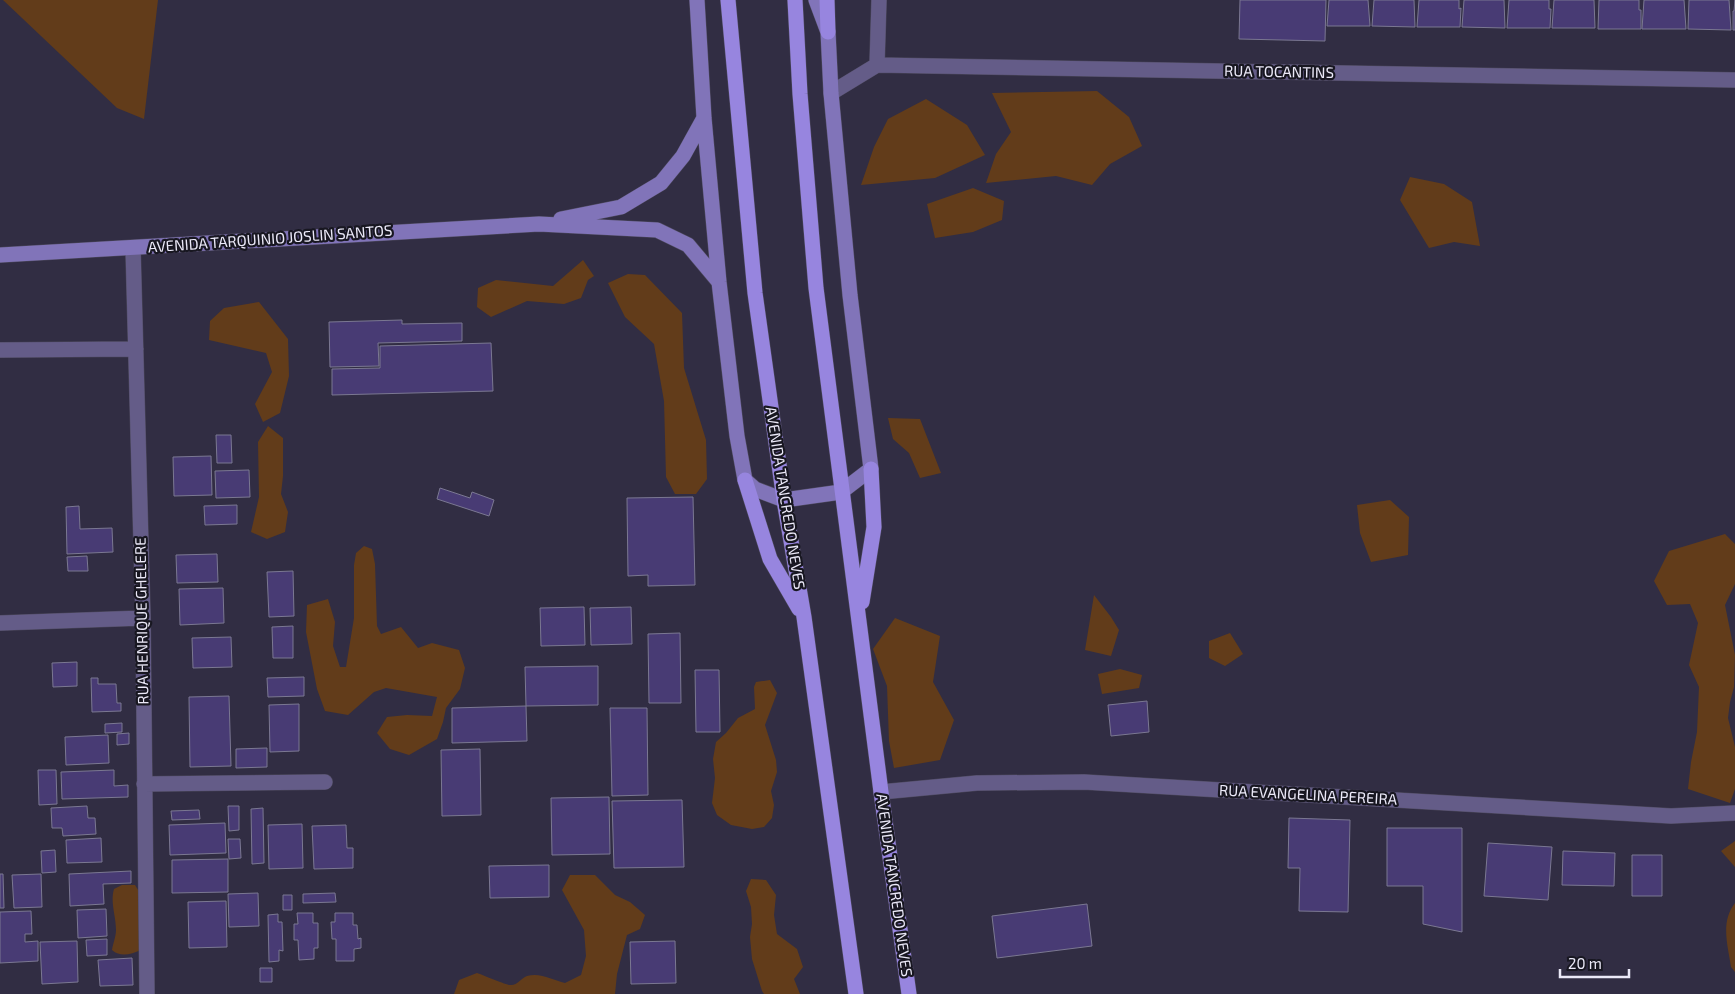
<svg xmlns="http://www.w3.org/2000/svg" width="1735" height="994" font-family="'Exo 2',sans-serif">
  <rect width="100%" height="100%" fill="#312d43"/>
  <path fill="#623c1a" d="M3 0H158L144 119 117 108Z
    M1097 91 1129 117 1142 146 1110 164 1092 185 1056 176 986 183 996 154 1011 132 992 93Z
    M926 99 967 125 985 155 935 178 861 185 874 147 888 119Z
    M1410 177 1444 184 1472 202 1480 246 1454 242 1429 248 1400 200Z
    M973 188 1004 201 1002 220 973 232 935 238 927 204Z
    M583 260 594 276 588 280 581 298 564 304 527 301 491 317 477 307 478 288 496 280 553 286Z
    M628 274 645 275 682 313 684 368 706 440 707 479 696 494H675L666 477 664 401 654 344 625 317 608 283Z
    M259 302 288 339 289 376 280 413 263 422 255 404 272 372 266 353 209 340 210 321 224 308Z
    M888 418 920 419 941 473 920 478 909 453 893 439Z
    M268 426 283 438V476L281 494 288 512 285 532 267 539 251 532 259 497 258 442Z
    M1390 500 1409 517 1408 555 1371 562 1360 533 1357 505Z
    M1725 534 1735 544V584L1725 605 1735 655 1734 687 1730 702 1728 718 1735 747V789L1730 803 1688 789 1691 762 1697 732 1699 687 1689 665 1698 623 1690 604 1667 605 1654 581 1669 551Z
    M364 546 372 549 375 564 377 626 381 634 401 627 418 648 432 643 459 650 465 668 460 689 446 708 443 722 437 739 409 755 390 749 377 733 387 717 407 715 432 716 437 697 386 688 374 692 348 715 325 711 317 689 306 632 307 605 328 599 335 622 333 646 340 667H346L354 618V565L356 553Z
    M1094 595 1111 617 1119 630 1111 656 1085 650Z
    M895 618 940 636 933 682 954 720 940 760 894 768 889 741 887 686 873 649Z
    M1230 633 1243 654 1225 666 1209 658V641Z
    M1120 669 1142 675 1139 688 1102 694 1098 674Z
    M770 680 777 693 765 725 776 760 777 772 771 791 774 805 772 818 764 827 752 829 731 825 717 815 712 803 715 778 713 759 716 742 726 733 738 718 755 709 754 687 756 682Z
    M1735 841V867L1721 851Z
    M570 875H595L615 895 630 902 645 915 640 929 627 935 617 974 615 994H454L459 980 477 973C483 975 506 985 510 985 517 986 521 978 527 976 540 972 553 980 565 983L581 975 586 956 584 930 562 890Z
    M751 879 766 880 776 895 774 915 777 934 797 949 803 967 794 979 800 994H764L762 991 752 959 750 937 752 924 751 907 746 891Z
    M122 885H135L140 893 141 950C131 954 121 958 112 950 113 943 116 937 116 930 116 916 110 902 114 889Z
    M1735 903V972L1731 967C1728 946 1720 922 1735 903Z"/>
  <path fill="#483b74" stroke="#7b7892" d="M1240 0H1326L1325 41 1239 39Z
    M1329 0H1368L1370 26H1327Z
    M1374 0H1414L1415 27 1372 26Z
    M1419 0H1459V9L1461 8 1460 27H1417Z
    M1464 0H1504L1505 28 1462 27Z
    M1509 0H1549V9H1551L1550 28H1507Z
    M1554 0H1594L1595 28H1552Z
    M1599 0H1639V10H1641V29H1598Z
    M1644 0H1684L1686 29H1642Z
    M1689 0H1729L1731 30 1688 29Z
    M1735 0V30H1733V11H1734Z
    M402 320V324L462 323V341L378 343 379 366 330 367 329 322Z
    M491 343 493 391 332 395V369L380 368V346Z
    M216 435H231L232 463H217Z
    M211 456 212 495 174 496 173 457Z
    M249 470 250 497 216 498 215 471Z
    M440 488 470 498 472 492 494 500 489 516 437 499Z
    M693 497 695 585 648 586V575L628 576 627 498Z
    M237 505V524L205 525 204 506Z
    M79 506 80 529 112 528 113 552 67 554 66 507Z
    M217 554 218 582 177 583 176 555Z
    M87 556 88 571H68L67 557Z
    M293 571 294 616 269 617 267 572Z
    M223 588 224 623 180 625 179 589Z
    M584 607 585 645 541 646 540 608Z
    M631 607 632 644 591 645 590 608Z
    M293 626V658H273L272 627Z
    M680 633 681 703H649L648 634Z
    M231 637 232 667 193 668 192 638Z
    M77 662V686L53 687 52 663Z
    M598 666V705L526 706 525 667Z
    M695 670H719L720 732H696Z
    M304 677V696L268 697 267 678Z
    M91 678H98V684H116L117 703H121V711L92 712Z
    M229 696 231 766 190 767 189 697Z
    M1147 701 1149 732 1111 736 1108 705Z
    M299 704V751L270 752 269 705Z
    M526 706 527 741 452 743V708Z
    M610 708H647L648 795 612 796Z
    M122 723V732L105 733V724Z
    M129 733V744L117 745V734Z
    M108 735 109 763 66 765 65 737Z
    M267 748V767L236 768V749Z
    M480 749 481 815 442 816 441 750Z
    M38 770H56L57 804 39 805Z
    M114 770V786L128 785V797L62 799 61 772Z
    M609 797 610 854 552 855 551 798Z
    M682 800 684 867 614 868 612 801Z
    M87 806 88 818H95L96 834 63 836 62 828H52L51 808Z
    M228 806H239V830L229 831Z
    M263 808 264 863 252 864 251 809Z
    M199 810 200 819 172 820 171 811Z
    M1289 818 1350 820 1348 912 1299 911 1300 868H1288Z
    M225 823 226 853 170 855 169 825Z
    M302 824 303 868 269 869 268 825Z
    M346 825 347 848H353V868L314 869 312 826Z
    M1387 828H1462V932L1423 924V886H1387Z
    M101 838 102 862 67 863 66 840Z
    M228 839H240L241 858 229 859Z
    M1488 843 1552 847 1548 900 1484 896Z
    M55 850 56 872 42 873 41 851Z
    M1563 851 1615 853 1614 886 1562 885Z
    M1632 855H1662V896H1632Z
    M228 859V892L172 893V860Z
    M549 865V897L490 898 489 866Z
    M131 871V883L103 884 104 904 70 906 69 874Z
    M0 874H3L4 908H0Z
    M41 874 42 907 14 908 12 875Z
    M258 893 259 926 229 927 228 894Z
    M335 893 336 902 303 903V894Z
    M283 895H292V910H283Z
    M226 901 227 947 189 948 188 902Z
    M1087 904 1092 946 997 958 992 916Z
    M106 909 107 936 78 938 77 910Z
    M31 911 32 934H25V942L38 941V961L0 963V912Z
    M297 913H313V923H318V948H314V959L299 960 298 940H294V924H298Z
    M335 913H353V925H357L358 939 361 938V948L354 949V961H336V939H332L331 922H335Z
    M278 914V922H282L283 951 279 950V961L269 962 268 915Z
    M107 939V955L87 956 86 940Z
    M77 941 78 982 42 984 40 942Z
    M675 941 676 983 631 984 630 942Z
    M132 958 133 985 100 986 98 960Z
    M260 968H272V982H260Z"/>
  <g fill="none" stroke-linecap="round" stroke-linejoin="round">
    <defs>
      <path id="street" d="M877 65 879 0
        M831 93 877 65 1735 80
        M133 248 143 618 147 994
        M0 350 136 349
        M0 623 143 618
        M144 784 325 782
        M881 792 977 783 1084 782 1671 816 1735 813"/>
      <path id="secondary" d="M697 0 704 118 719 282 737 436 745 480 755 489 784 500 841 492 871 469 850 295 831 93 828 32 816 0
        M561 219 621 207 661 183 683 156 704 118
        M0 255 539 224 657 230 688 245 719 282"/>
      <path id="primary" d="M728 0 755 293 784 500 804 617 856 994
        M795 0 800 94 816 288 881 792 909 994
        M827 0 828 32
        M745 480 770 559 799 609
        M862 602 874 527 871 469"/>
    </defs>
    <use href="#street" stroke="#4f4b60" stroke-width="16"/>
    <use href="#secondary" stroke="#4f4b60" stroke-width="16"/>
    <use href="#primary" stroke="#4f4b60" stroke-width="16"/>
    <use href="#street" stroke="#645c88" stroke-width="15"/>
    <use href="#secondary" stroke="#8174b9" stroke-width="15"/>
    <use href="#primary" stroke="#9785df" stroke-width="15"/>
  </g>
  <g text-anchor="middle" stroke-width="4.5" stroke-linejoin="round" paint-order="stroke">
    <g font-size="15" fill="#ebe9f8" stroke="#181721">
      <text transform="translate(1279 72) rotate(1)" y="5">RUA TOCANTINS</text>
      <text transform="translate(270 239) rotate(-4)" y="5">AVENIDA TARQUINIO JOSLIN SANTOS</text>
      <text transform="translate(785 498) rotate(81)" y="5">AVENIDA TANCREDO NEVES</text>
      <text transform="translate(142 621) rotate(-91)" y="5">RUA HENRIQUE GHELERE</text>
      <text transform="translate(1308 795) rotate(3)" y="5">RUA EVANGELINA PEREIRA</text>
      <text transform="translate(894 885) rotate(82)" y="5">AVENIDA TANCREDO NEVES</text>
    </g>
  </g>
  <path d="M1560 969v8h69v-8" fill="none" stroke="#ebe9f8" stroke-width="2.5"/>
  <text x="1568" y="969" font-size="15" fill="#ebe9f8" stroke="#181721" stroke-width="4" paint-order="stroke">20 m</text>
</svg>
